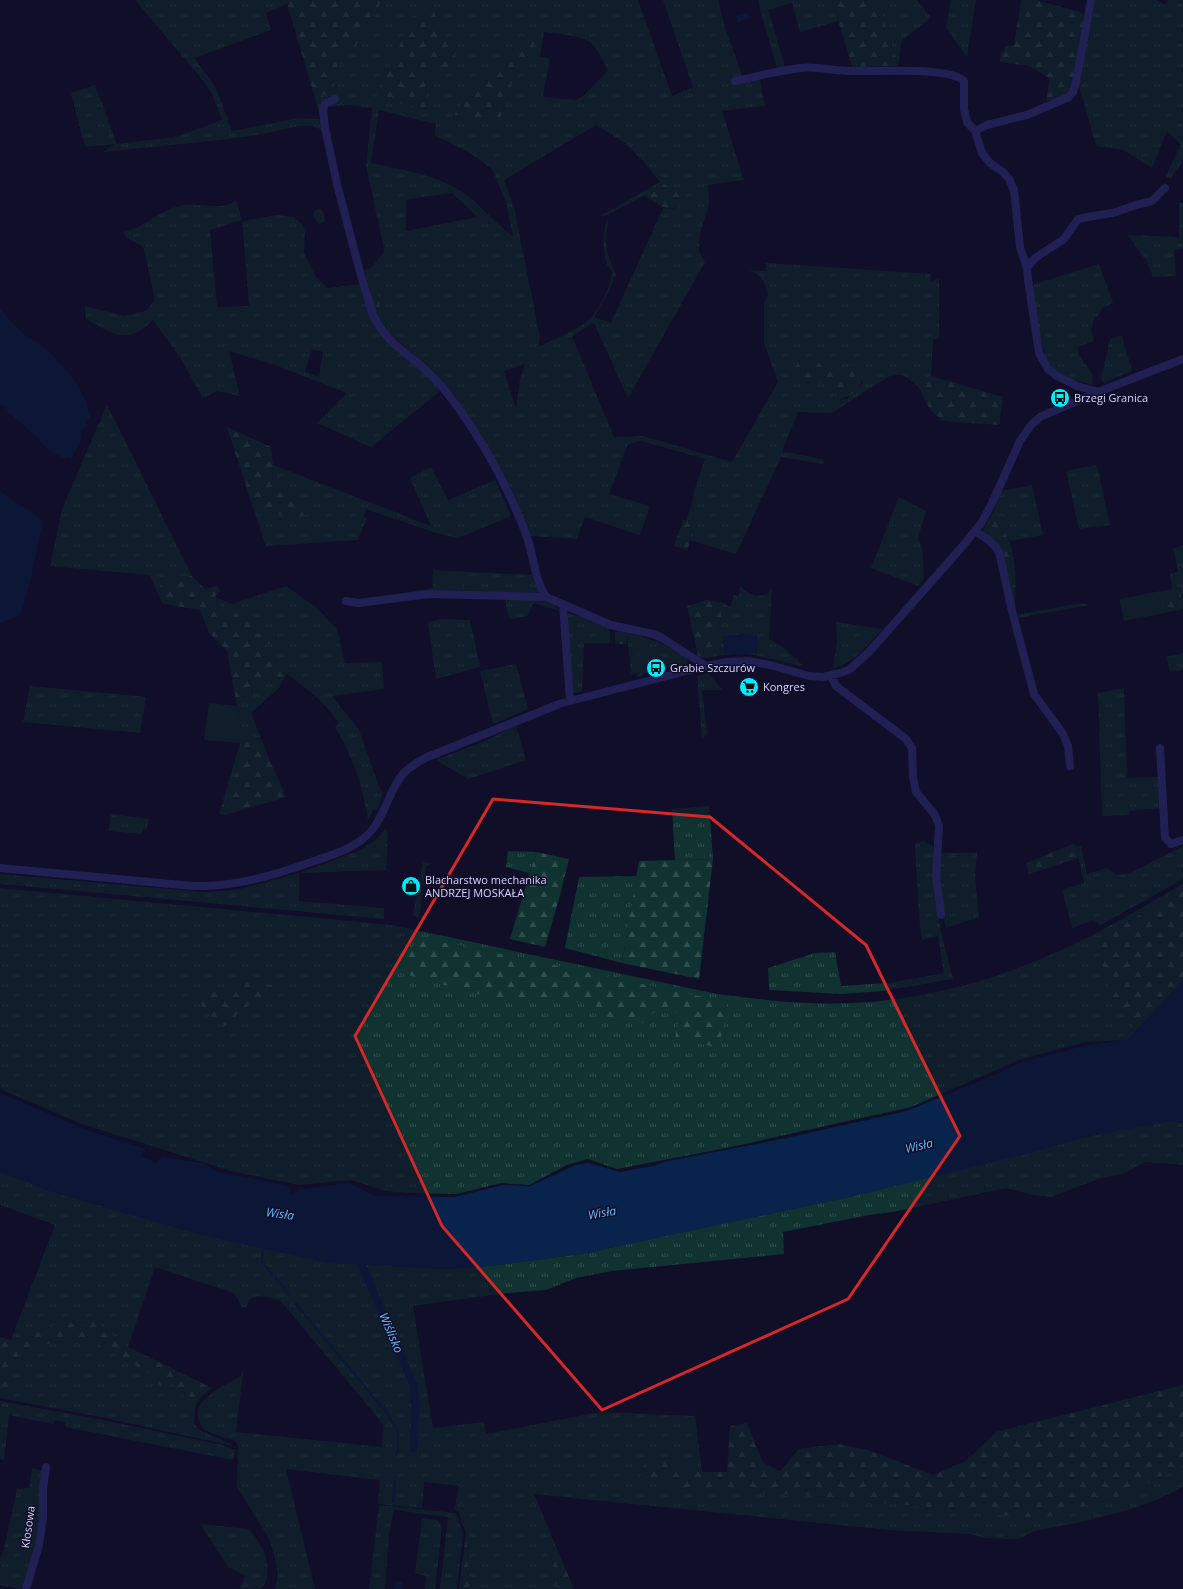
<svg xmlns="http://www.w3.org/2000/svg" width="1183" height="1589" font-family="'Open Sans',sans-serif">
  <defs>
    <pattern id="grass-tufts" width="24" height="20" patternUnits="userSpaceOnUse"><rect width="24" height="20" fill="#103230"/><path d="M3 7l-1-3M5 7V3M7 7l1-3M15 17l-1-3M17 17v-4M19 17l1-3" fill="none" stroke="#324f4f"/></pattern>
    <pattern id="forest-firs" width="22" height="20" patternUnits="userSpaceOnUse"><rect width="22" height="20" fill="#103230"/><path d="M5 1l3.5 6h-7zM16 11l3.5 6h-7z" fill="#324f4f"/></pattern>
  </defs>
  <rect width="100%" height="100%" fill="#110e28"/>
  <path fill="url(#grass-tufts)" fill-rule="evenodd" d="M135 0H286L287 4 266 13 271 30 194 58 216 88 232 131 299 118 320 119 317 105 324 95 331 97 343 48H355L382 0H638L672 96 693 87 663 0H718L725 28 745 83 760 79 765 106 722 111 744 180 708 185 709 203 700 234 699 251 705 262 628 398 594 323 572 336 614 437 643 436 732 462 778 382 764 343V304L768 295C765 282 762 275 749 270L766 271V263L931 274 930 281 939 279V338L933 340 931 376 913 382C903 374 900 373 888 377L832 413 798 412 782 451 825 460 823 464 781 457 736 554 690 540 695 504 692 503 694 494H693L705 459 642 441 628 444 609 494 650 506 640 535 585 517V516L577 539 530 536 483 440 456 398 432 370 389 333 392 329 382 313 376 292 370 290 364 270 371 268 384 252 383 244 366 166 372 108 347 105 328 107 327 116 322 130 313 126H299L251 136 220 140 103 152 115 144 85 147 71 93 95 85 117 144 176 137 222 120 212 94 206 84ZM544 32C556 34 581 35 590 42 598 48 603 62 608 71L583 96 576 100 543 97 550 58 540 57ZM537 35 523 60 515 83H511L500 120 454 115 486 70 502 65 519 42ZM449 45 455 53 451 66 431 70 425 80 427 109 375 98ZM379 110 436 124 434 135 470 153 492 169 506 202 513 237C494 222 476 199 454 187 429 174 399 169 371 163ZM596 125 625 143 644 162 660 182 600 216 609 215C603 228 602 247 606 261 607 265 610 269 612 272 610 287 602 305 592 317 582 328 552 340 538 347L540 337 514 207 504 180ZM660 182 683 193 674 209 663 208 611 323 594 317 608 293 616 274C604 252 605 238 609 214L645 195 649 198ZM452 193 478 217 406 231V202L408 199ZM816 362 836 368 861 367 863 383 847 399 838 400 839 391 831 385 822 382ZM525 364 520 379 516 409 504 371Z
    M791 0H832L838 21 800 32Z
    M878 0H917L931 18 902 40 898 66Z
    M951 0H976L967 57 946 28Z
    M1094 0H1156L1165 5 1168 0H1183V161L1170 179 1166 176 1181 144 1167 131 1152 168 1123 150 1096 146 1079 86Z
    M768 9 785 67 777 68 761 12Z
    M236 200 242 220 245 221 276 215 294 217 302 224 305 231 304 253 316 277 328 288 361 284 377 328 386 341 423 371 439 387V392L371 447 317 423 347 393 275 365 229 351 240 396 217 391 203 398 181 359 153 320C148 324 143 329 138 332 118 342 104 328 86 319L85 306 124 316 146 311 154 301 153 290 143 246 127 238 123 232C143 229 157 212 176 207 182 205 191 204 197 205 211 205 224 210 236 200ZM242 220 249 306 217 307 210 230ZM312 349 323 352 319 377 305 372Z
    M1179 203H1183V249L1174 250 1176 276 1153 277 1147 262 1128 235 1179 237Z
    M320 209 324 213 325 221 319 224 313 216 315 211Z
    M1099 264 1113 303 1102 308 1098 316 1094 317 1091 331 1094 341 1077 347C1078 350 1079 354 1080 356 1086 368 1095 370 1092 385 1079 381 1066 379 1055 370 1039 358 1035 306 1032 285Z
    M1122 336 1132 371 1103 383 1101 378 1110 339Z
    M107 405 192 576 163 577 158 594 150 575 50 566 62 509Z
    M273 465 431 526 410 478 431 467 448 500 495 480 511 516 458 538 436 533 366 509 364 517 367 518 358 540 266 546 253 508 295 518 296 495 287 494 272 483Z
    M1097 465 1110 525 1079 529 1066 471Z
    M1032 485 1043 535 1010 541 1005 534 1008 520 993 513 1002 491Z
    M899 497 926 511 918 538 922 548 924 578 918 586 871 568Z
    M1183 546V608L1180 588 1172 589 1170 574 1178 572 1173 548Z
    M433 570 531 575 538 589V593L535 595H403V593L432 588Z
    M286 586 317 608 337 629 345 663 382 662 384 689 332 696 359 730 379 787 383 793 377 810H373L368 820C362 784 354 759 335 727L339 723C323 699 298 681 274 666L275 656 268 650 267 645 277 639 256 633 253 621 219 605 215 597 232 604Z
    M740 586C751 595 754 598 768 594L772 588 769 639 783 647 805 667 760 656 741 653 712 657 719 629 723 603 730 607 734 595 739 597Z
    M515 599C533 600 546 597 560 611L533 603 528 616 509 619 505 600Z
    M1081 603 1090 605 1018 618 1017 615Z
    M568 614C576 614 603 621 608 627 611 631 610 639 610 643H584L582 691 573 693 567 616Z
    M443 619 470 620 480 667 436 679 428 622Z
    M836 622 882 629C868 644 855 663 833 668L837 641Z
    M627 633C652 639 666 644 688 659L687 664 651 670 639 677 637 673 631 674Z
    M1183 653V670L1170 672 1166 657Z
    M516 664 528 709 493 724 480 671Z
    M708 673 723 690H702L707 734 702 738 697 676Z
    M254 679H265L279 688 251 713 268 756 250 733 225 815 219 814 240 743V722L237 706 244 697 252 692Z
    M30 686 146 697 140 733 23 722Z
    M1124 688 1127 778 1158 777 1160 808 1129 811V815L1102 816 1098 693Z
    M516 726 526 760 468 779 436 760 480 743Z
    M709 806 713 859 675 860 672 809Z
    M111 814 149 819 147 829H143L142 834 109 831Z
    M386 828 388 835 386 870 299 873V901L384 908V919L0 884V874L203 892 236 890 299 873 361 850 378 838Z
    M923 841 933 846 935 892 941 931 953 979 883 991 841 994 769 990 768 968 815 953 835 952 841 986 889 983 944 973 938 936 922 940 919 917 915 844Z
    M1076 846H1081L1087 874 1107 868 1117 875 1130 873 1183 846V879L1099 926 1098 923 1091 921 1072 928 1062 890 1084 883Z
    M508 851 536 852 529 873 506 867Z
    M939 853H977L975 876 979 917 946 928 940 902Z
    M423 862 433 863 426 866 419 919 413 915Z
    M637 876 622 963 565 948 579 877Z
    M1183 884V886L1100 941 1113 994 1136 1031 1127 1040 1085 1042 1019 1060 911 1107 731 1147 617 1169 588 1159 567 1165 529 1185 502 1183 456 1194 408 1193 385 1191 352 1180 299 1185 231 1171 82 1124 0 1089V888L392 925 717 994C762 1000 808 1005 853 1003 917 1000 982 984 1041 959 1091 939 1137 910 1183 884Z
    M1170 1121 1183 1123V1165L1145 1162 1125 1173 1098 1179 1051 1197 1033 1195 1006 1188 893 1212 869 1215 783 1232 784 1254 612 1271 576 1278 546 1290 507 1293 413 1306 433 1428 484 1422 486 1434 600 1412 695 1416 702 1472H685L676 1458 645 1461 640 1478 671 1482 673 1488 801 1495 990 1513 1029 1520 1124 1496 1183 1465V1487L1158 1499 1132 1509 1086 1521 1034 1531 1021 1538 1009 1539 985 1538 971 1534 890 1530 534 1494 559 1553 551 1556 556 1589H469L466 1532 458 1511 454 1510 459 1486 424 1482 422 1508 378 1504 380 1480 286 1469 315 1589H277L275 1588 278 1575 275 1559 270 1540 237 1487 238 1446 235 1441C226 1437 211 1435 203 1428 200 1425 199 1421 198 1417 195 1397 227 1385 241 1376L244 1366 236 1432 382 1447 383 1424 280 1300C268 1298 250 1290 247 1307H241L238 1299 234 1293 155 1267 128 1347 96 1322 63 1323 11 1340 55 1225 0 1205V1172L56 1193 202 1235 330 1263 448 1269 483 1267 587 1253 1025 1154 1085 1137Z
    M62 1341H93L149 1373 161 1387 173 1383 190 1404 195 1406 194 1424 201 1431 231 1444 233 1446 101 1417 0 1398V1390L9 1392 18 1356 23 1349Z
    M0 1401 103 1420 222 1445 235 1450 233 1460 65 1427V1422L55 1420 53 1424 9 1415 4 1460 0 1459Z
    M32 1468 42 1471 39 1517 35 1543 24 1584 20 1589 0 1585V1560L4 1549 17 1489 29 1488Z
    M379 1505 456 1513 463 1533 457 1589H440L448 1517 394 1510 389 1535 385 1589H369Z
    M422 1518 438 1520 442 1526 435 1589H425L426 1576 415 1573Z
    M200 1524 249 1529C254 1536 261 1544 264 1552 268 1560 270 1584 261 1588 256 1589 246 1589 239 1589L246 1576 228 1567Z"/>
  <path fill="url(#forest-firs)" d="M286 0H382L355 48H343L331 97 324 95 317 105Z
    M832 0H878L898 66 852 67Z
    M1021 0H1035L1081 12 1084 17 1073 82 1067 96 1046 101 1050 79 1030 66 1000 62 1001 53 1006 46 1014 45Z
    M432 8 449 45 456 53 451 66 431 70 425 80 427 109 375 98 415 13Z
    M537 35 530 58 523 60 515 83H511L500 120 454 115 486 69 502 65 519 42Z
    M660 182 684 193 679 207C666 211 660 206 649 198Z
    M369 289 376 292 382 313 392 329 389 333C377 319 373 307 369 289Z
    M799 362H816L837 368 861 367 866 371C863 385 853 397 838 400L839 391C826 381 817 382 801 380L794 370Z
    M931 376 1003 397 999 425 943 421 930 410 920 389 913 382Z
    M227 427 271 447 273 465 272 483 287 494 296 495 311 502 309 513 295 518 253 508Z
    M692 503 695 504 688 550 674 546 683 520 686 521Z
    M993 513 1008 520 1005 534C1018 552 1015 588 1015 609L999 545 985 533 983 530Z
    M192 576 205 589 217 586 221 592 215 596 219 605 253 621 256 633 277 639 267 645 268 650 275 656 274 666 286 674 279 688 265 679H254L252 692 244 697 237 706 227 651 209 633 200 610 163 604 158 594 163 577Z
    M1180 588 1183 609 1165 613 1166 597 1161 591Z
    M707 600 723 603 719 629 712 657 704 658 698 656 687 606Z
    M618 631 627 633V644H615V633Z
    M250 732 268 756 286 797 225 815 235 778 244 734Z
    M1073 844 1076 846 1078 858 1029 874 1026 863Z
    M536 852 569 859 560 895 545 947 510 939Z
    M713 859 699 979 622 963 639 861Z
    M1183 886V980L1136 1031 1111 995 1103 969 1100 941Z
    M420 939 458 945 727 1002 719 1048 675 1038 680 1013 659 1008 640 1025 598 1014 588 1003 490 997 408 975 403 957Z
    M247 981 275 986V998L255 1000 243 1009 224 1027 196 1001 203 996Z
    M96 1322 128 1347 212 1388 203 1395 195 1406 190 1404 173 1383 161 1387 149 1373 93 1341H62L23 1349 18 1356 9 1392 0 1390V1337L11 1340 63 1323Z
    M1183 1385V1465L1124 1496 1029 1520 990 1513 801 1495 673 1488 671 1482 640 1479 645 1461 677 1458 685 1472H727L730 1426 747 1423 763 1463 780 1471 799 1449 839 1444 868 1450 933 1475 966 1461 996 1432Z
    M466 1532 469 1589H459Z
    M559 1553 574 1589H556L551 1555Z"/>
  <path fill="#103230" d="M758 0H791L792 3 761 12Z
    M336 362V370L331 381 324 377 331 365Z
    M436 571 465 573 463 588 436 586Z
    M470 576H477L476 589 470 588Z
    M1161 591 1166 597 1165 613 1124 621 1119 599Z
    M637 646 646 648 657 654 639 658Z
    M209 703 237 706 240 722V743L204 740Z"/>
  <path fill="#08234c" d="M747 12 749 18 738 22 736 16Z
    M0 309 21 332 49 352 68 372 79 388 87 403V407L91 415 86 422V427L81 431 80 442 71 459 69 457 63 458 46 448 39 439 13 416 8 415V410L0 404Z
    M0 491 43 521C35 552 32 584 20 615L0 623Z
    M742 634 758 636 757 653 724 654 723 636Z
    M1183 980V1123L1170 1121 1085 1137 1025 1154 855 1196 587 1253 483 1267 448 1269 330 1263 202 1235 56 1193 0 1172V1093L86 1130 146 1149 141 1156 156 1163 162 1157 202 1163 218 1172 288 1186 292 1195 298 1190 348 1183 375 1196 455 1197 503 1185 530 1186 576 1165 588 1163 620 1172 653 1166 668 1161 782 1139 907 1111 994 1075 1022 1062 1088 1045 1127 1040Z"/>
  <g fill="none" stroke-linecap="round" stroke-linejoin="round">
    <path stroke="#08234c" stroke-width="2.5" d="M263 1247 262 1262 289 1294
      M295 1303 386 1412C399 1431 400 1431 397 1455
      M393 1502 395 1481"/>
    <path stroke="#08234c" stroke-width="8" d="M357 1254 413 1384C417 1405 415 1426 413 1448
      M398 1589 399 1585"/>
    <path stroke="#36358a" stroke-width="8" d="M735 81C757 77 779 70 801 68 817 66 834 71 850 71 872 72 950 66 964 81V109L967 122 975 131 982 153 990 163 1003 172 1009 179 1014 190 1020 247 1027 268 1028 280 1039 353 1048 369 1057 376 1077 386 1098 392
      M335 99 325 104 323 109 325 128 337 184 360 272 373 315C387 345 409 353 431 375 450 394 468 421 482 444 498 470 516 507 527 537 534 557 534 578 546 597L611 625 653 634 662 638 706 666
      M975 131 987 125 1027 115 1069 97 1073 92 1076 82 1091 0
      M1027 268 1035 258 1064 239 1078 219 1093 216 1113 213 1136 205 1152 201 1165 188
      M975 531C984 537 993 542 999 552L1012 611 1034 694 1063 734 1068 746 1070 766
      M346 601 358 603 429 594 546 597
      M563 605 570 700
      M831 676 836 686 906 739 912 748 913 777 916 792 935 815 939 826 936 875 941 915
      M1160 748 1165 838 1171 844 1183 840
      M0 868 193 886C235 887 272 876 311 862 333 855 357 848 372 830 386 813 389 790 403 774 409 767 417 763 425 758L562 703 706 666 727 662 747 661 770 665 809 676 823 677 840 673 849 670 869 652 961 548 982 522 992 503 1020 441 1031 425 1040 417 1098 392 1183 359
      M26 1589 39 1545 43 1518V1489L46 1467"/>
  </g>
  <path d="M0 0H1183V1589H0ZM493 799 710 817 866 945 960 1136 848 1299 602 1410 442 1226 355 1036Z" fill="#110e28" fill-opacity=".55" fill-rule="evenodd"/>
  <path fill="none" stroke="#d62828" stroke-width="3" stroke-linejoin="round" d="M493 799 710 817 866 945 960 1136 848 1299 602 1410 442 1226 355 1036Z"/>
  <defs>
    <symbol id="bus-disc" viewBox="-11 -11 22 22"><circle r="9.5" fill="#00ecff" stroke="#110e28"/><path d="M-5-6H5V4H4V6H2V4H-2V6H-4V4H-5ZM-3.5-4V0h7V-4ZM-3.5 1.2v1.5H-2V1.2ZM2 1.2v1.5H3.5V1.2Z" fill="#111"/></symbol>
    <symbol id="supermarket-disc" viewBox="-11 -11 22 22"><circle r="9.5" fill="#00ecff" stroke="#110e28"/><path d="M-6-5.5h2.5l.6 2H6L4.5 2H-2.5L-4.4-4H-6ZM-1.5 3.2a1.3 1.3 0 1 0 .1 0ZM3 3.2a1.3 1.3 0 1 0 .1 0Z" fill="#111"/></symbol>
    <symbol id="shop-disc" viewBox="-11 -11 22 22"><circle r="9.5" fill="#00ecff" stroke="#110e28"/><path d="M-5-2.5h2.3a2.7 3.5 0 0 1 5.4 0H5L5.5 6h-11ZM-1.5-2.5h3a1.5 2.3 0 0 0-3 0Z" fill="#111"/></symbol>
  </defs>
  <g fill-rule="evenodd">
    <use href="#bus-disc" x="1049" y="387" width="22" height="22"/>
    <use href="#bus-disc" x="645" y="657" width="22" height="22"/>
    <use href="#supermarket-disc" x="738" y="676" width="22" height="22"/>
    <use href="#shop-disc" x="400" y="875" width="22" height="22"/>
  </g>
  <g text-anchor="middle" stroke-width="3" stroke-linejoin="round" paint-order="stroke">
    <g font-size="11" fill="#d8d4ff" stroke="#110e28" text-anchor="start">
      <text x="1074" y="402">Brzegi Granica</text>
      <text x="670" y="672">Grabie Szczurów</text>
      <text x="763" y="691">Kongres</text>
      <text x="425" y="884">Blacharstwo mechanika<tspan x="425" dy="13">ANDRZEJ MOSKAŁA</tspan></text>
    </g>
    <g font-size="11" fill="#d8d4ff" stroke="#110e28">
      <text transform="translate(28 1527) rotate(-82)" y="4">Kłosowa</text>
    </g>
    <g font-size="12" font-style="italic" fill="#62bbff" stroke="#110e28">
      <text transform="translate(919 1146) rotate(-13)" y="4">Wisła</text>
      <text transform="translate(602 1213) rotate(-10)" y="4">Wisła</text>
      <text transform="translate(280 1214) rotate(8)" y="4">Wisła</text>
      <text transform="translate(391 1333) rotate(67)" y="4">Wiślisko</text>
    </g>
  </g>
</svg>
